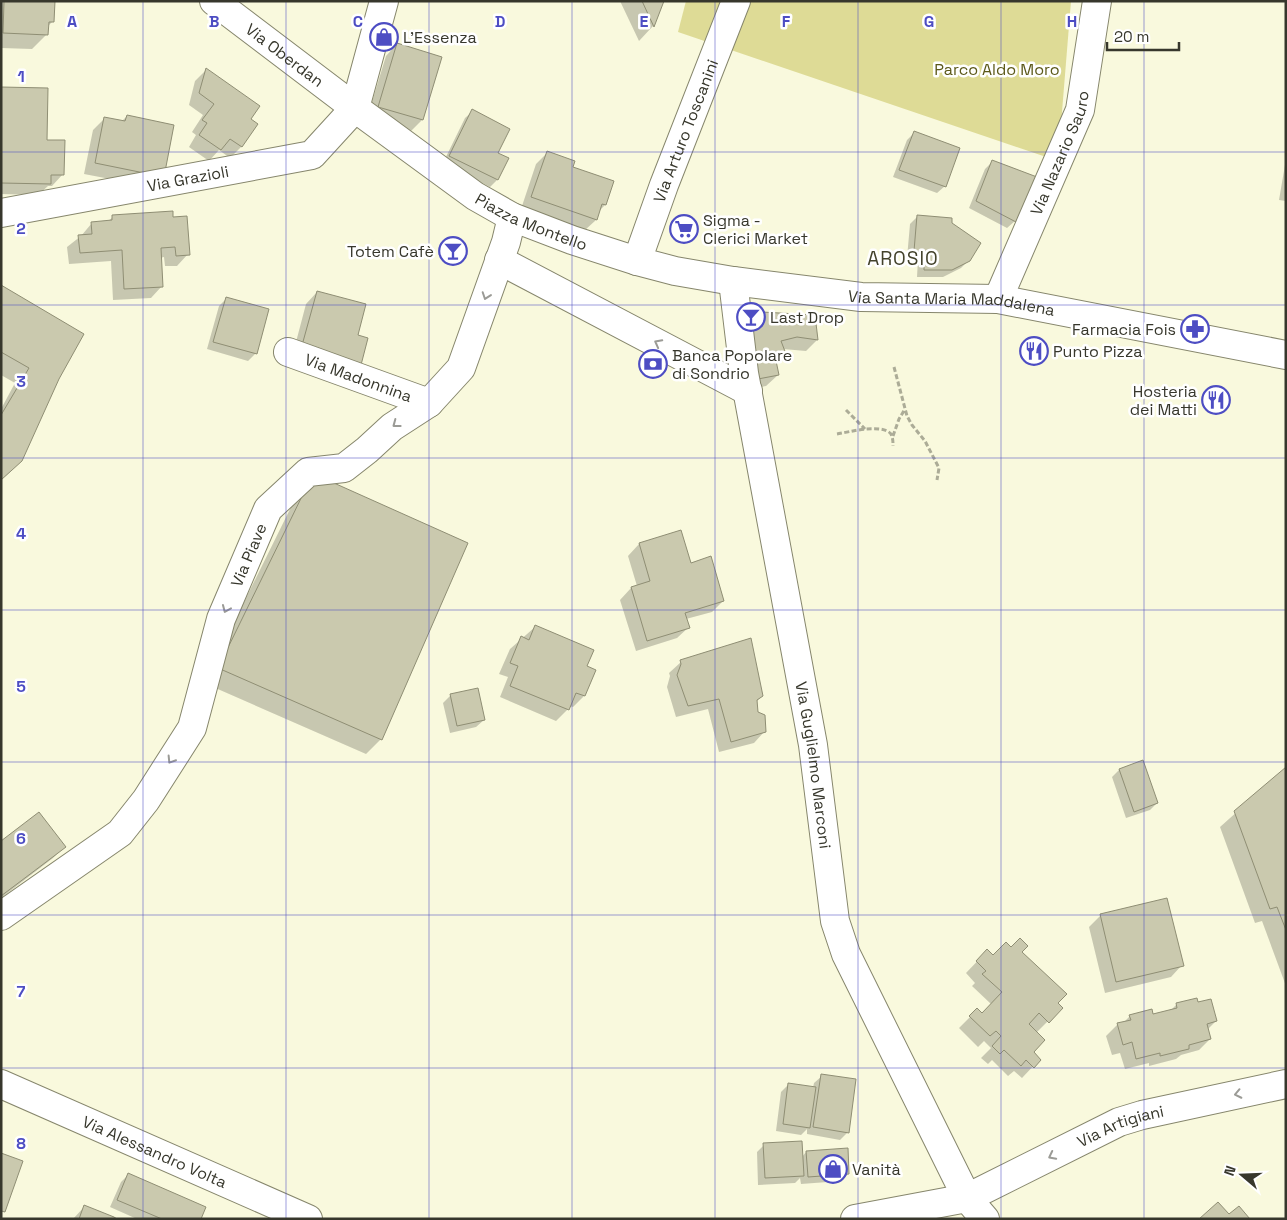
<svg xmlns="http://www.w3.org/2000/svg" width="1287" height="1220" font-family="'Space Grotesk',sans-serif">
  <rect width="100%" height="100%" fill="#f9f9dd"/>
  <path fill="#dedb96" d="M686 1H1071L1058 161 678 32Z"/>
  <path fill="#0003" d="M1 1H53V21L48 26 47 34 32 49 1 48Z
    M620 1H663L653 26 639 41Z
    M397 44 422 120 411 131 367 118 386 56Z
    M206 70 249 120 257 125 241 147 230 158 219 150 209 161 189 147 196 135 192 132 203 115 189 105 195 81Z
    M1 88 46 141 63 174 52 186H48L38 195 1 194Z
    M473 111 496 154 507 159 497 180 490 187 443 163 465 118Z
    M127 116 152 187 84 174 93 130 104 119 121 122Z
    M914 133 945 186 937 193 893 177 907 140Z
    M547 153 571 168 612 182 605 205 599 211 596 220 584 231 521 209 536 164Z
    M1286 159V201L1279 200Z
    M992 162 1015 221 1007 228 969 208 985 169Z
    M918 216 950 224 969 260 961 268 943 277H917L918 259 907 258 910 224Z
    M113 217 172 218 188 254 177 266H165L164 257 160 258 162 286 151 298 113 300 111 261 69 264 67 247 81 236 92 223 107 222Z
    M1 286 58 378 21 461 1 480V409L15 383 1 375Z
    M317 292 356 336 291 361 306 304Z
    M227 298 268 310 255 354 248 361 207 349 219 306Z
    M744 312 814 316 817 340 806 351 783 349 784 354 775 363 778 375 766 386 747 390Z
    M310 484 381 739 366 754 204 683 295 499Z
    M680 532 690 564 723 601 712 612 686 619 689 627 677 638 636 651 620 600 631 588 637 586 628 556 639 544Z
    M535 627 585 667 584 696 573 707 569 706 568 709 556 721 500 697 508 677 499 674 510 649Z
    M681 662 762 696 756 702 757 713 765 731 754 743 719 752 708 709 676 717 667 687 670 676 669 673Z
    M451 695 484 720 476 727 450 733 443 703Z
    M1286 768V986L1262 921 1255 923 1220 827Z
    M1119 770 1157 803 1150 810 1126 818 1112 777Z
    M1 842 64 847 53 858 1 898Z
    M1101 915 1182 965 1171 977 1105 993 1089 927Z
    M1011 949 1021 952 1061 1008 1036 1033 1032 1052 1039 1060 1022 1078 1014 1071 1008 1076 992 1060 988 1064 981 1058 991 1048 984 1041 978 1047 959 1028 977 1010 982 1014 991 1004 972 986 975 983 966 973 987 951 993 957Z
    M1197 1004 1216 1021 1208 1029 1210 1039 1199 1050 1181 1055 1176 1059 1149 1066V1063L1125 1069 1120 1053 1112 1055 1106 1036 1118 1024 1123 1023 1130 1016 1152 1015 1170 1011 1176 1005Z
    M822 1076 848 1132 840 1140 807 1134V1129L801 1135 776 1131 781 1092 789 1084 813 1088 814 1083Z
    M764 1145 802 1157 806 1152 848 1174 841 1181 801 1184 800 1178 795 1183 758 1185 757 1152Z
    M128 1175 199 1219H137L110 1207 121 1182Z
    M85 1206 114 1219H73Z"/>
  <path fill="#cac9ae" stroke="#8f8e74" d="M4 1H55L54 22H49L48 35 3 33Z
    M642 1H664L654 27Z
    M397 43 442 57 423 120 378 107Z
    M206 68 260 106 251 119 258 124 242 147 230 139 221 150 199 135 207 123 202 120 214 104 199 93Z
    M1 87 48 88 47 140H65L64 175H51V184L1 183Z
    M472 109 510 129 498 153 509 158 498 180 449 156Z
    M127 115 174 125 164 177 95 163 104 117 125 121Z
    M914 131 960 148 946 187 899 170Z
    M547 151 575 161 573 167 614 181 606 205 602 204 597 220 531 197Z
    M992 160 1037 177 1016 222 976 201Z
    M173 211V217L187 216 190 255 176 256 175 247 161 248 163 287 124 289 122 250 80 253 78 235 92 234 91 222 112 220V215Z
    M917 215 952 218V223L981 243 970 261 952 270H924V252L914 251Z
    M1 285 84 334 59 379 22 461 1 480V415L29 368 1 352Z
    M317 291 366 304 358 335 368 338 361 365 301 349Z
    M226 297 269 309 257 354 213 342Z
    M744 311 815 315 818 340 797 337 781 341 786 354 775 356 779 375 758 379Z
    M325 479 468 543 382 740 218 668 309 482Z
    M681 530 691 563 711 556 724 601 685 613 690 628 647 641 631 587 650 581 639 543Z
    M535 625 594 650 587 666 596 670 585 696 576 693 569 710 510 686 518 666 510 663 521 636 529 640Z
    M751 638 763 696 757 700 758 712 765 715 766 732 731 742 719 699 688 706 677 675 681 664 680 660Z
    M478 688 485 720 457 726 450 694Z
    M1143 760 1158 803 1134 812 1119 769Z
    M1286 767V930L1277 907 1270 909 1234 811Z
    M39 812 66 847 1 896V841Z
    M1167 898 1184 966 1116 982 1100 914Z
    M1020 938 1028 946 1022 952 1067 994 1058 1003 1063 1008 1049 1023 1039 1013 1029 1024 1045 1040 1034 1052 1041 1060 1034 1068 1026 1060 1021 1066 1004 1050 1000 1054 992 1046 1001 1036 996 1031 990 1036 969 1016 977 1008 982 1013 1002 992 982 974 986 971 976 961 987 949 993 955 1006 942 1011 947Z
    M1197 998 1198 1002 1211 999 1217 1021 1207 1024 1211 1039 1189 1045V1049L1160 1056V1053L1136 1059 1132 1042 1123 1045 1117 1023 1131 1020 1129 1015 1152 1009 1153 1014 1177 1008 1176 1003Z
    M821 1074 856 1079 849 1133 813 1127Z
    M788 1083 816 1087 810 1128 783 1124Z
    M802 1141 804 1176 765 1178 763 1143Z
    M848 1148 849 1174 808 1177 806 1151Z
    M1 1153 23 1161 5 1212 1 1211Z
    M128 1173 206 1207 201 1219H162L117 1200Z
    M1218 1202 1229 1214 1239 1206 1250 1219H1199Z
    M84 1205 114 1217 117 1219H79Z"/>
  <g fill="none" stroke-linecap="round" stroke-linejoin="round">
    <defs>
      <g id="minor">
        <path id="s1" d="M214 1 355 108 475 196 512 217 572 240 637 261 675 271 733 281 861 297 998 299 1286 355"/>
        <path id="s2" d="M1 213 312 155 355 108 384 1"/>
        <path d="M499 260 748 391"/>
        <path id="s3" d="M637 261 664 185 736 1"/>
        <path id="s4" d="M733 281 744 373 813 745 835 921 846 954 967 1198 985 1219"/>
        <path id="s5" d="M998 299 1080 110 1097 1"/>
        <path id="s6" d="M288 352 429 403"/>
        <path id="s7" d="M1 916 120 833 146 800 192 728 221 619 268 509 308 472 344 468 367 450 392 427 429 403 461 368 506 242 512 217"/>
        <path id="s8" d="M1 1084 308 1219"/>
        <path id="s9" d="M855 1219 967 1198 1119 1122 1142 1115 1286 1084"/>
      </g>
    </defs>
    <use href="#minor" stroke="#86866c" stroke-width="30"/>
    <path stroke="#acac97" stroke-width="3" stroke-dasharray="5 2.5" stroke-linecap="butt" d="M894 367 907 416 912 425 925 441 939 468 937 480
      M846 410 865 429
      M837 434C849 432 882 423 891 434 893 438 893 442 893 446
      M893 436 899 419 905 409"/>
    <use href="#minor" stroke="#fff" stroke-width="28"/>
  </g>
  <defs><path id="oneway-chevron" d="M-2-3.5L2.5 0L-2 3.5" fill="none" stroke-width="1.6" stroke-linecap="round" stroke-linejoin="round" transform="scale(1.25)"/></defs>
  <g stroke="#9b9b96">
    <use href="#oneway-chevron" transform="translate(486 296) rotate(109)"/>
    <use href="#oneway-chevron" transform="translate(658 343) rotate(-152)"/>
    <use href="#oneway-chevron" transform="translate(396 424) rotate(143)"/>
    <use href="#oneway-chevron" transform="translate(226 609) rotate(113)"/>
    <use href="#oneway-chevron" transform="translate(171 760) rotate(122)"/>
    <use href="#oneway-chevron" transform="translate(1238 1094) rotate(168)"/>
    <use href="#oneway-chevron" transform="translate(1052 1156) rotate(153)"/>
  </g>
  <path fill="none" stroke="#4d4dc3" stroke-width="1" stroke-opacity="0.55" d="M143 1V1219M286 1V1219M429 1V1219M572 1V1219M715 1V1219M858 1V1219M1001 1V1219M1144 1V1219M1 152H1286M1 305H1286M1 458H1286M1 610H1286M1 762H1286M1 915H1286M1 1068H1286"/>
  <defs>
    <symbol id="shop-ring" viewBox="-11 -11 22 22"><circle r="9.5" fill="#fff" stroke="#4d4dc3" stroke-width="1.5"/><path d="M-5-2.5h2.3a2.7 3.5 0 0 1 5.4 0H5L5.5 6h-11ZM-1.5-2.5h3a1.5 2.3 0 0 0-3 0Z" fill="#4d4dc3"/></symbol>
    <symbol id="supermarket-ring" viewBox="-11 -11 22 22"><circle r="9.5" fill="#fff" stroke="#4d4dc3" stroke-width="1.5"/><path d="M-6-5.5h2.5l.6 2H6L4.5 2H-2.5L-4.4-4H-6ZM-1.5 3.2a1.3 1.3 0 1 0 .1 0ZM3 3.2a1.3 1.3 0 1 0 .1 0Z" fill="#4d4dc3"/></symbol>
    <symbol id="bar-ring" viewBox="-11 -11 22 22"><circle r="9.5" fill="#fff" stroke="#4d4dc3" stroke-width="1.5"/><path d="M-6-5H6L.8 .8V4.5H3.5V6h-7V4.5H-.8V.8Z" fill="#4d4dc3"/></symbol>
    <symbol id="pharmacy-ring" viewBox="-11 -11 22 22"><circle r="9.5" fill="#fff" stroke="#4d4dc3" stroke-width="1.5"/><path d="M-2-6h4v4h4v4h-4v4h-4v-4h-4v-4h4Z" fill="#4d4dc3"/></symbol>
    <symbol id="restaurant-ring" viewBox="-11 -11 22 22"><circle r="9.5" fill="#fff" stroke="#4d4dc3" stroke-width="1.5"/><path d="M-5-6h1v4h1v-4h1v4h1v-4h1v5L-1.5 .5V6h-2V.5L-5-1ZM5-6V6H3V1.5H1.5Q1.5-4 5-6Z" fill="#4d4dc3"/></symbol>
    <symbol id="bank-ring" viewBox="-11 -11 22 22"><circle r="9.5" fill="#fff" stroke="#4d4dc3" stroke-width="1.5"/><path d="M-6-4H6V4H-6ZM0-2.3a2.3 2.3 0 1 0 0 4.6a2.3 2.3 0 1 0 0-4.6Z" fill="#4d4dc3"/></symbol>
  </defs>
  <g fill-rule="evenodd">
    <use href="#shop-ring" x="368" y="21" width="32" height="32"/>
    <use href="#supermarket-ring" x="668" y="213" width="32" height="32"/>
    <use href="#bar-ring" x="437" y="235" width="32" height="32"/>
    <use href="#bar-ring" x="735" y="301" width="32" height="32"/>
    <use href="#pharmacy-ring" x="1179" y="313" width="32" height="32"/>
    <use href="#restaurant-ring" x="1018" y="335" width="32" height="32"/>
    <use href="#bank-ring" x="637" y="348" width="32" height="32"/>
    <use href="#restaurant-ring" x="1200" y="384" width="32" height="32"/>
    <use href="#shop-ring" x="817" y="1153" width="32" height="32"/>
  </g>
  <g text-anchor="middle" stroke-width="5" stroke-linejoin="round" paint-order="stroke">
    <g font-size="16" fill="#37372c" stroke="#fff" text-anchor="start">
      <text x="403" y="43">L'Essenza</text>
      <text x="703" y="226">Sigma -<tspan x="703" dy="18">Clerici Market</tspan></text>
      <text x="434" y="257" text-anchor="end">Totem Cafè</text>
      <text x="770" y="323">Last Drop</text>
      <text x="1176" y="335" text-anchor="end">Farmacia Fois</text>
      <text x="1053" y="357">Punto Pizza</text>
      <text x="672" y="361">Banca Popolare<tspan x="672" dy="18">di Sondrio</tspan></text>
      <text x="1197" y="397" text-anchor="end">Hosteria<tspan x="1197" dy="18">dei Matti</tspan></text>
      <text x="852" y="1175">Vanità</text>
    </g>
    <g font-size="16" fill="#37372c" stroke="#fff">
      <text dy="6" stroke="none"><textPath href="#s1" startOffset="89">Via Oberdan</textPath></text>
      <text dy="6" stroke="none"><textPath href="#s3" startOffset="139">Via Arturo Toscanini</textPath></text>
      <text dy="6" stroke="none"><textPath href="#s5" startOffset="159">Via Nazario Sauro</textPath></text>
      <text dy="6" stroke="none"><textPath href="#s2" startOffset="190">Via Grazioli</textPath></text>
      <text dy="6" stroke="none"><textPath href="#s1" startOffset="388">Piazza Montello</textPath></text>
      <text dy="6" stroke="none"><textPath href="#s1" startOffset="819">Via Santa Maria Maddalena</textPath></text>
      <text dy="6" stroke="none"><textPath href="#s6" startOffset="75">Via Madonnina</textPath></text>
      <text dy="6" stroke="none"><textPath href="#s7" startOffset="455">Via Piave</textPath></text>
      <text dy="6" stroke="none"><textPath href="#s4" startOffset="491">Via Guglielmo Marconi</textPath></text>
      <text dy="6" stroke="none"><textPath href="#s9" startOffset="284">Via Artigiani</textPath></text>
      <text dy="6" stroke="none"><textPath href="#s8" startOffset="168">Via Alessandro Volta</textPath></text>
    </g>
    <g font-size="16" fill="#5b5818" stroke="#fff">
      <text x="997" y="75">Parco Aldo Moro</text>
    </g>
    <g font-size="19" letter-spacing="1" fill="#43422b" stroke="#fff">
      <text x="903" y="265">AROSIO</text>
    </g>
  </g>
  <g font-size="16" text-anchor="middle" font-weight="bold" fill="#4d4dc3" stroke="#fff" stroke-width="5" stroke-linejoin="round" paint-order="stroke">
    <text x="72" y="27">A</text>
    <text x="214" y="27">B</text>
    <text x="358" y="27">C</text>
    <text x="500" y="27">D</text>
    <text x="644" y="27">E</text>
    <text x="786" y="27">F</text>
    <text x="929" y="27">G</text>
    <text x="1072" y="27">H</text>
    <text x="21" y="82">1</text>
    <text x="21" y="234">2</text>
    <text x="21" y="387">3</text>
    <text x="21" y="539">4</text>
    <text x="21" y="692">5</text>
    <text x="21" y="844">6</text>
    <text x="21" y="997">7</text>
    <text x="21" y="1149">8</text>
  </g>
  <rect width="1287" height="1220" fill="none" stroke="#37372c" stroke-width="5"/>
  <g transform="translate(1242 1175) rotate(289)" stroke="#ffffff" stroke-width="4" paint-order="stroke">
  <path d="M0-4L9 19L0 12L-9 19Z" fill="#37372c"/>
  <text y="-8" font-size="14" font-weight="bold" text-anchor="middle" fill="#37372c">N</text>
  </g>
  <path d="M1107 42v8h72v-8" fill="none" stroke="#37372c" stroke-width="2.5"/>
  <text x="1114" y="42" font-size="15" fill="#37372c" stroke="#ffffff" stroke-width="4" paint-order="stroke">20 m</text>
</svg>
